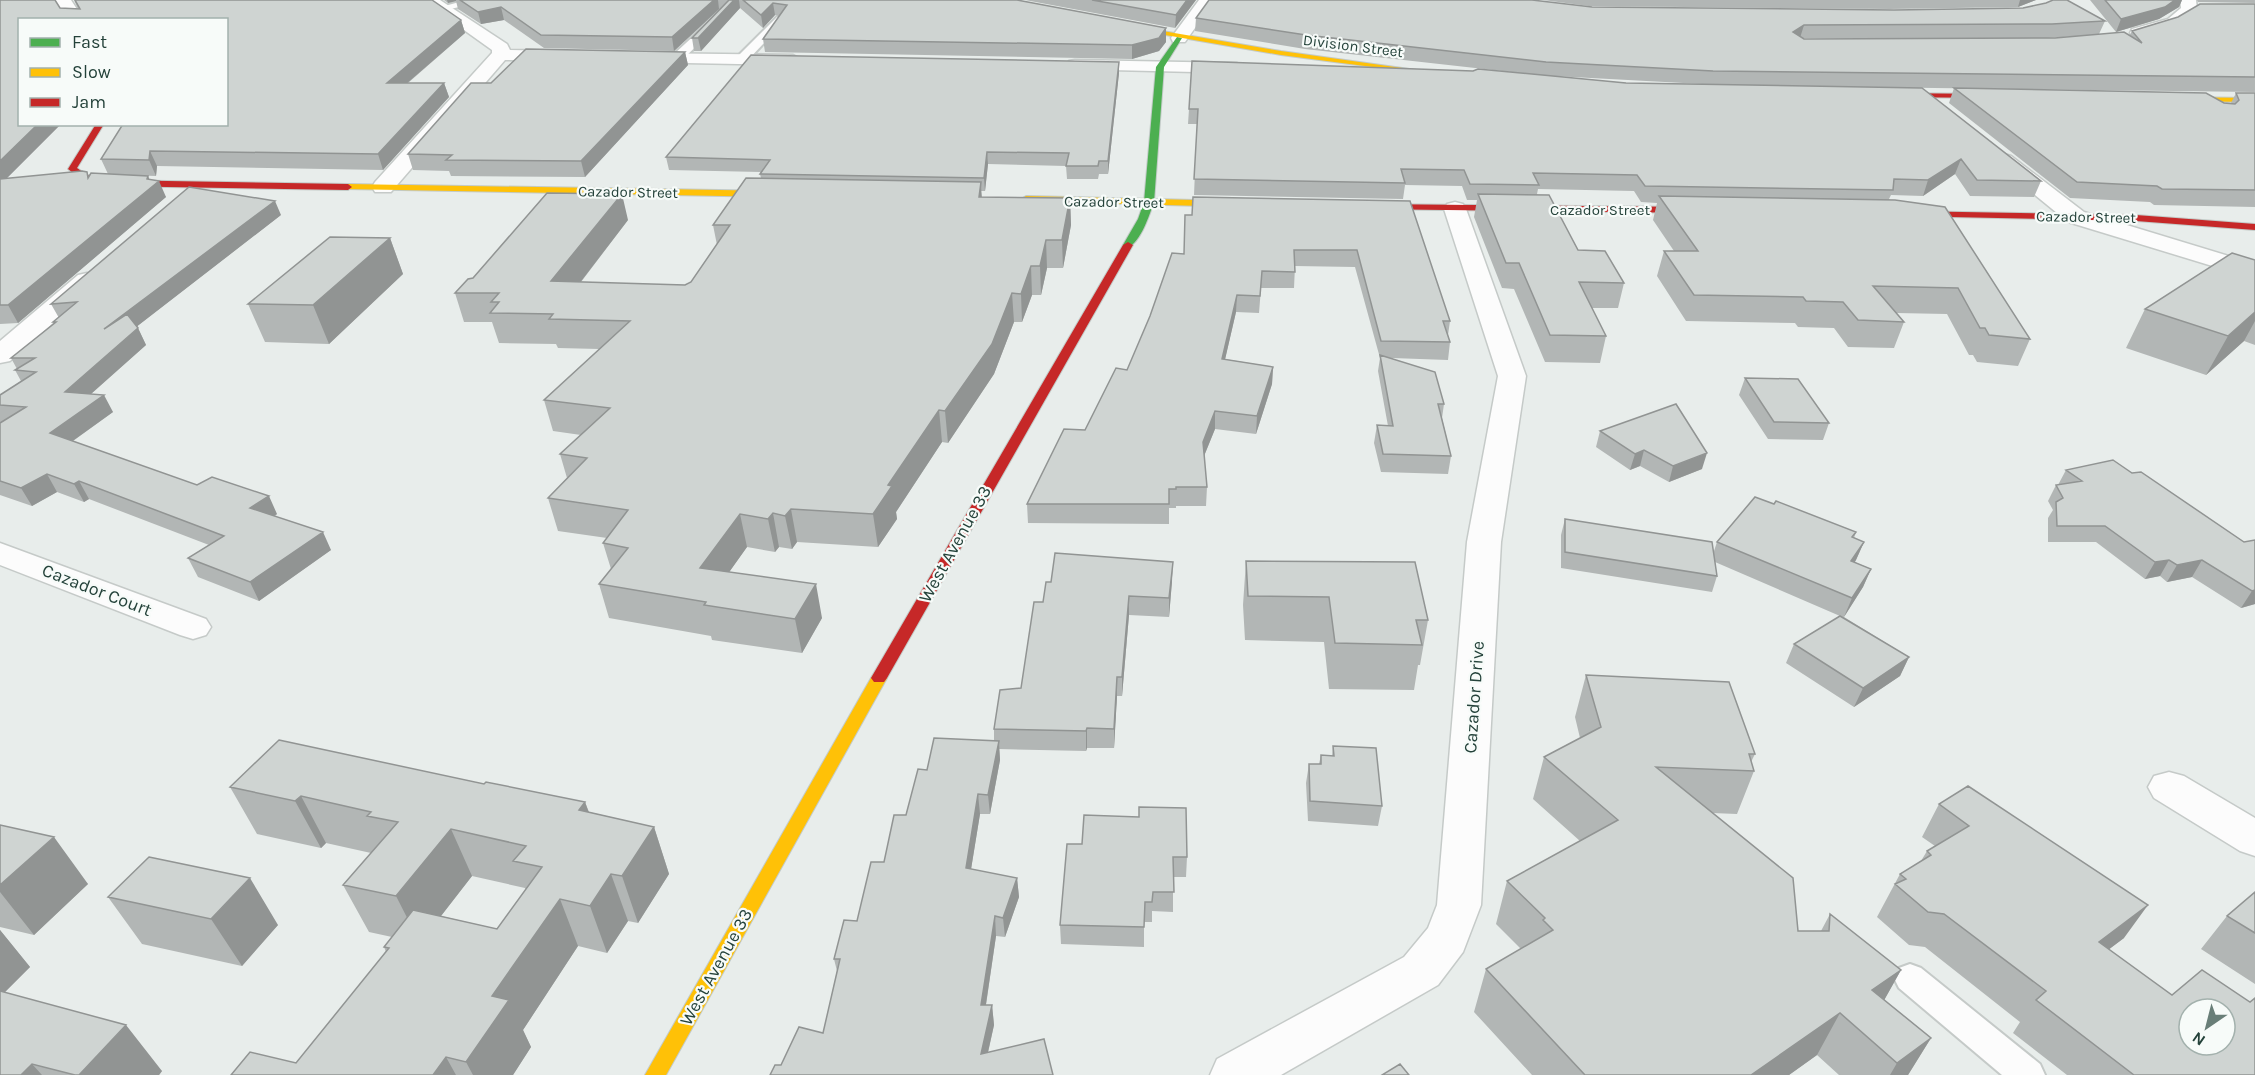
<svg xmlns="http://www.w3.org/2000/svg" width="2255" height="1075" font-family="Karla,sans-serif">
  <rect width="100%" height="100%" fill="#e8edeb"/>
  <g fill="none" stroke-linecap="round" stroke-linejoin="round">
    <defs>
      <path id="lane" d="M467 0H489L442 11 437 8Z
        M777 17 787 19 745 63H737V57Z
        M711 20 721 22 681 61H673V55Z
        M1910 964 1921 968 2040 1064 2045 1075H2002L1899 988 1894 978 1899 968Z"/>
      <path id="street" d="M55 0H71L84 20H68Z
        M422 0H440L507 44 510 50 565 51 574 56 565 61 505 60 391 192H375L372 187 375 182 492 53V50Z
        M1199 0H1215L1185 42H1173L1171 38Z
        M2180 0H2196L2197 9 2180 25 2138 38 2132 37 2130 33 2132 29 2168 19 2181 8Z
        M640 53 793 55 802 60 793 65 634 62 631 58 634 54Z
        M1075 60 1237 63 1246 68 1237 73 1069 69 1066 65 1069 61Z
        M2004 154 2011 156 2084 212 2255 264V279L2068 222 1997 164 1994 160 1997 156Z
        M1455 202 1463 204 1466 209 1526 376 1501 542 1481 905 1463 952 1438 985 1281 1075H1210L1217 1059 1404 957 1428 928 1437 905 1467 542 1498 376 1444 209 1447 204Z
        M87 273 96 275 99 280 96 285 10 361 0 363V341L78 275Z
        M0 543 206 619 211 627 206 635 193 639 180 635 0 565Z
        M2169 772 2184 776 2255 818V856L2240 851 2154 798 2148 787 2154 776Z"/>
      <path id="fast" d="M1177 37 1182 38 1164 67 1154 202C1149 216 1141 241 1128 248L1123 245 1138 219 1144 202 1156 67Z"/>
      <path id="slow" d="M1121 24 1281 51 1445 74 1441 76 1281 55 1119 27Z
        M2170 97 2255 98V102L2173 101H2170Z
        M348 184 779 191 783 194 779 197 345 189 344 187Z
        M1026 196 1238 201 1243 204 1238 207 1023 201 1021 199Z
        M879 673 884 674 887 678 666 1075H645L871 678 874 674Z"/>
      <path id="jam" d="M1885 93 1995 94 1999 96 1995 98 1888 97H1885Z
        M96 124H104L77 168 87 175 108 180 348 184 352 187 348 190 108 186 81 179 68 169Z
        M1368 204 1700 207 1705 210 1700 213 1365 209V205Z
        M1905 211 2136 215 2255 224V230L2136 221 1902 216 1900 214Z
        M1128 242 1133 245 887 678 884 682H874L871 678 1123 245Z"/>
    </defs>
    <use href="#lane" stroke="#c5cac8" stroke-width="4"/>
    <use href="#street" stroke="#c5cac8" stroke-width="3"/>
    <use href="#fast" stroke="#c3cbc8" stroke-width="2"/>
    <use href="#slow" stroke="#c3cbc8" stroke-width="2"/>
    <use href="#jam" stroke="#c3cbc8" stroke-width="2"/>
    <use href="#lane" fill="#fcfcfc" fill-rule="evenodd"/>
    <use href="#street" fill="#fcfcfc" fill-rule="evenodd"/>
    <use href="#fast" fill="#4caf50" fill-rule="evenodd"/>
    <use href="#slow" fill="#ffc107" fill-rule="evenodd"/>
    <use href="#jam" fill="#c62828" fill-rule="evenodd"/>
  </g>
  <path fill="#b2b6b5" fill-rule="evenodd" d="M0 0 60 8 78 9 74 0H432L461 20 465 33 408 83H444L449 97 383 170 157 166 156 176 126 175 148 176 149 179 166 197 18 323 0 324ZM20 20H226V124L101 159 108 174 89 177 87 172 6 179 61 124H20Z
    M444 0H1017L1166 42 1159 51 1132 59 765 52 763 39 779 16 775 15 763 28 740 8 701 51H694L692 38 720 9 674 51 544 48 504 20 481 24 458 9 456 1 448 3Z
    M1025 0H1196L1175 28Z
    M1543 0H2036L2018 7 1890 9 1589 6Z
    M2090 0H2182L2179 7 2159 19 2116 32Z
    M2197 0H2255V3L2198 2Z
    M2255 4V92L1776 86 2041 181 2034 197 1970 196 1955 174 1923 196 1891 195 1889 199 2030 339 2018 366 1977 362 1973 355H1969L1947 314 1896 313 1904 322 1894 348 1848 347 1834 328 1798 327 1795 323 1686 321 1657 276 1664 251H1674L1653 220 1657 203 1641 202 1634 191 1538 189 1537 194 1578 250 1624 283 1618 308H1592L1606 336 1600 363 1545 362 1514 289 1502 288 1474 217 1477 200H1467L1462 186 1405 185 1403 199 1194 195 1197 124H1188L1189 109 1520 73 1305 49 1195 31 1196 18 1592 7 2105 21 2099 34 2129 36 2132 31ZM2094 35 2055 38 1804 39 1802 38H2047ZM1554 76 1702 84 1626 83Z
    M685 52 688 65 585 177 451 176 449 171 413 170 408 154 491 83Z
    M1119 62V73L1108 174H1099L1098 179H1067L1066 166 988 164 985 191H981L982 197 1070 198 1071 225 1063 268H1047L1041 295H1032L1022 322H1014L994 374 948 443 942 442 896 512 897 519 878 547 797 542 792 549 779 547 775 552 747 547 729 572 822 618 802 653 712 640 711 636 609 618 599 584 611 569 603 543 607 538 558 531 548 498 567 478 560 454 581 435 553 431 544 400 599 349 558 348 556 344 499 343 492 322H464L455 293 473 278 628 220 581 282 685 285 691 282 717 245 713 225 761 178 760 174 761 172 669 170 666 157Z
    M1954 88 2231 103 2236 93H2255V207L2154 205 2150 202 2070 198 1949 103Z
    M1410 201 1450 321 1448 335 1450 342 1448 360 1392 358 1444 404 1442 418 1451 456 1448 474 1381 472 1374 443 1377 425 1388 426 1378 371 1380 358 1355 267 1295 266 1294 288H1261L1259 313 1236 312 1225 359 1273 367 1272 384 1256 434 1215 429 1204 456 1207 487 1206 506H1176V508H1169V524L1028 523 1027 504 1085 430 1127 370 1184 254 1192 215Z
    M281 215 137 326 146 345 91 394 113 412 73 441 277 514 275 516 331 550 259 601 198 577 188 558 209 545 89 499 84 502 57 492 32 506 0 495V423L2 422H0V395L21 381 15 370 17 369 11 358 54 324 53 322 59 318 51 304Z
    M390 238 403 274 329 344 265 342 248 304Z
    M2255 260V345L2244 341 2206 375 2126 348 2145 309Z
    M1745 378 1829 423 1823 440 1768 439 1739 395Z
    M1600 431 1702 469 1669 482 1640 466 1630 470 1596 447Z
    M2066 470 2132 473 2244 542 2255 540V604L2241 608 2192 577 2167 582 2160 576 2145 579 2096 542H2048V518L2053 510 2048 501 2056 485H2058Z
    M1774 504 1856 532 1854 538 1864 542 1855 562 1871 569 1863 587 1844 617 1909 657 1900 676 1854 707 1786 663 1794 644 1840 616 1715 562 1717 576 1712 592 1561 568V535L1565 519 1713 554 1717 542Z
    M1246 561 1428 620 1420 665H1418L1414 690 1329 689 1324 642 1245 640 1243 605Z
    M1172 581 1169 617 1129 615 1122 696H1117L1114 748H1087L1086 751 999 749 1000 760 990 814H980L971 869 1017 878 1019 897 1005 937 996 936 986 1005H992L994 1025 988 1053 1053 1075 781 1065 823 1033 837 971 834 959 857 921 927 770 994 740V729L1021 688 1043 602Z
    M1586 675 1755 754 1751 762 1754 771 1737 814 1712 813 1798 931H1821L1830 914 1901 970 1884 1000 1931 1038 1908 1075H1839L1817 1055 1789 1075H1532L1474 1012 1486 969 1521 949 1496 924 1507 881 1580 841 1533 799 1544 757 1580 738 1575 717Z
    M1333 746 1382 806 1378 826 1308 821 1306 783 1309 764H1319L1321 755 1332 756Z
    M484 784 585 802 589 812 654 827 669 874 638 923 628 921 607 953 578 946 523 1030 531 1047 513 1075H231L296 1063 386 952 384 947 392 937 369 932 343 885 371 853 326 843 321 848 257 834 230 787ZM472 876 525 888 526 890 497 929 441 916Z
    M1939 804 2124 938 2109 949 2255 1075H2067L2013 1033 2020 1022 1925 947 1909 945 1877 917 1900 874 1921 861 1927 851 1935 846 1922 837Z
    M0 825 88 884 34 935 0 927Z
    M1082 844 1187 857 1186 877H1173V912L1152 911V922H1144V947L1061 944 1060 925Z
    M2255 892V984L2201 949 2227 916Z
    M108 897 278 925 242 966 142 944Z
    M0 930 30 967 5 992 162 1071 159 1075H0Z"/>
  <path fill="#919493" d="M447 0H456V1L448 3Z
    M714 0H718L719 9 674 51 672 37Z
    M734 0H739L740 8 701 51 698 38Z
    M1187 0H1196L1175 28 1176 15Z
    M2020 0H2036L2018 7Z
    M2175 0H2182L2179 7 2159 19 2116 32 2121 19Z
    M773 3 775 15 763 28 761 15Z
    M501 7 504 20 481 24 478 12Z
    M461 20 465 33 391 97 387 83Z
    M1804 25 1800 38 1793 32Z
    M1166 28V42L1159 51 1132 59V45Z
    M685 52 688 65 585 177 581 161Z
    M1119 62V73L1108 174V161Z
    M444 83 449 97 383 170 378 154Z
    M38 124H61L0 185V161Z
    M150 151 157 166 156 176 149 160Z
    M987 152 988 164 985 191 984 178Z
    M1961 159 1955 174 1923 196 1928 180Z
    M148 176 152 186 159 181 166 197 18 323 8 305 147 179Z
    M981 182 982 208 979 197Z
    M622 194 628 220 559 310 551 281Z
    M1070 198 1071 225 1063 268 1062 240Z
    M275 201 281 215 113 345 104 329Z
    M390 238 403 274 329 344 313 305Z
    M1046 240 1047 268 1041 295 1040 266Z
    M1031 266 1032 295 1022 322 1021 294Z
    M1012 293 1014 322 994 374 948 443 945 411Z
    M1237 295 1236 312 1221 377 1222 359Z
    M2255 312V321L2244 341 2206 375 2228 336Z
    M138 328 146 345 74 409 65 392Z
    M1273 367 1272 384 1256 434 1257 416Z
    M104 395 113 412 60 450 50 433Z
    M939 410 942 442 896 512 897 519 878 547 873 514 888 485Z
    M1215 411V429L1202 461 1203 442Z
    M1644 450 1640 466 1630 470 1635 454Z
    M1707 453 1702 469 1669 482 1673 466Z
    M47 474 57 492 32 506 21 488Z
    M79 481 89 499 84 502 74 484Z
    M269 496 277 514 258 526 250 508Z
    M791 509 797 542 792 549 785 516Z
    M773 513 779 547 775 552 768 519Z
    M740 514 747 547 708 602 700 568Z
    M323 532 331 550 259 601 250 582Z
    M1864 542 1856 560 1843 579 1851 561Z
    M2169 560 2160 576 2145 579 2155 562Z
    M2202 560 2192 577 2167 582 2177 565Z
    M1173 562 1172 581 1169 617V598Z
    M1871 569 1863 587 1844 617 1852 598Z
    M816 584 822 618 802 653 795 619Z
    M2255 590V604L2241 608 2252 591Z
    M1129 596V615L1122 696V677Z
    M1909 657 1900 676 1854 707 1863 688Z
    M1117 677V696L1114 748V729Z
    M1087 728V748L1086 751V731Z
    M999 741 1000 760 990 814 988 795Z
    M978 794 980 814 968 888 966 868Z
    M301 796 326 843 321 848 295 801Z
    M585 802 602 849 579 810Z
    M654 827 669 874 638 923 622 876Z
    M451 829 472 876 420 943 396 896Z
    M54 837 88 884 34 935 0 892V885Z
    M611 874 628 921 607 953 590 906Z
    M250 878 278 925 242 966 211 919Z
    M1017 878 1019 897 1005 937 1003 918Z
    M560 899 578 946 523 1030 531 1047 513 1075H473L466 1062 492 996Z
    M2148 905 2124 938 2075 975 2099 942Z
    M995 916 996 936 983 1024 981 1005Z
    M0 930 30 967 0 997Z
    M1901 970 1877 1013 1872 990Z
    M992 1005 994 1025 983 1074 981 1054Z
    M1840 1013 1817 1055 1789 1075H1751Z
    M126 1025 162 1071 159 1075H79Z
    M1931 1038 1908 1075H1890L1897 1063Z
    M446 1057 456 1075H433Z
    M32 1064 42 1075H21Z"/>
  <path fill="#cfd4d2" stroke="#919493" stroke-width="1.5" fill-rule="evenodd" d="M0 0H55L60 8 80 9 75 0H432L461 20 387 83H444L378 154 150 151 149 160 101 159 123 124H226V20H20V124H38L0 161Z
    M460 0H714L672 37 541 35 501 7 478 12Z
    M729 0H734L698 38H692Z
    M743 0H1017L1166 28 1159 38 1132 45 763 39 787 5 773 3 761 15Z
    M1092 0H1187L1176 15Z
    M1209 0H1532L1592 7 1894 10 2023 8 2046 3 2053 0H2067L2105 21 2052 24 1804 25 1793 32 1804 39 2055 38 2124 32 2142 43 2132 31 2178 17 2200 4H2255V77L1713 71 1546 62 1306 35 1196 18Z
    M2105 0H2175L2165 7 2121 19Z
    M526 49 685 52 581 161 446 160 452 155 408 154 471 83H491Z
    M751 55 1119 62 1108 161H1099L1098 166H1066L1069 153 987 152 984 178 760 174 770 160 666 157Z
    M1192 61 1473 71 1478 69 1626 83 1922 88 2041 181 1977 180 1961 159 1928 180 1894 179 1893 190 1645 186 1637 175 1533 173 1539 185 1470 184 1464 170 1401 169 1405 183 1194 179 1198 109H1189Z
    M1954 88 2206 93 2224 103 2235 104 2239 100 2236 93H2255V190L2162 189 2157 186 2077 182Z
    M82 171 87 172 88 178 91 173 148 176 147 179 159 181 8 305H0V179Z
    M746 178 981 182 979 197 1070 198 1062 240H1046L1040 266H1031L1021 294 1012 293 992 344 945 411 939 410 888 485 892 486 873 514 791 509 785 516 773 513 768 519 740 514 700 568 816 584 795 619 704 605 706 602 599 584 628 548 603 543 628 510 548 498 587 458 560 454 610 408 544 400 630 321 549 319 553 314 490 313 499 302H491L499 293H455L468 279 473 278 547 193 622 194 551 281 685 285 691 282 730 225H713Z
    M189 187 275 201 104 329 127 314 138 328 65 392 104 395 50 433 197 485 212 477 269 496 250 508 323 532 250 582 188 558 224 536 79 481 74 484 47 474 21 488 0 481V423L26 407 0 405V395L36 372 15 370 35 358H11L56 322H53L77 302 51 304Z
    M1478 194 1549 195 1578 250 1605 251 1624 283 1579 282 1606 336 1550 335 1519 263H1506Z
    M1659 196 1895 200 1945 207 2030 339 1989 335 1985 328H1980L1958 288 1873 286 1904 322 1858 320 1843 302 1806 301 1803 297 1694 295 1664 251H1698Z
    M1193 197 1410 201 1450 321H1443L1450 342 1381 341 1357 250H1294L1295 272 1262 271 1260 296 1237 295 1222 359 1273 367 1257 416 1215 411 1203 442 1207 487H1176V489H1169V504H1027L1064 429 1085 430 1116 368 1127 370 1150 316 1172 253 1184 254 1185 215H1192Z
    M330 237 390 238 313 305 248 304Z
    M2232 253 2255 260V312L2228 336 2145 309Z
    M1380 355 1435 372 1444 404H1438L1451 456 1383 454 1377 425 1393 426Z
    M1745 378 1798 379 1829 423 1774 422Z
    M1676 404 1707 453 1673 466 1644 450 1635 454 1600 431Z
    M2113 460 2132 473 2141 472 2244 542 2255 540V590L2252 591 2202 560 2177 565 2169 560 2155 562 2105 526H2057L2056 502 2063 498 2056 485 2082 481 2066 470Z
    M1755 497 1774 504 1776 501 1856 532 1852 537 1864 542 1851 561 1871 569 1852 598 1717 542Z
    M1565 519 1712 542 1717 576 1565 552Z
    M1055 553 1173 562 1169 598 1129 596 1122 677H1117L1114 729 1087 728 1086 731 994 729 1000 690 1021 688 1034 602H1043L1046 582H1051Z
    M1246 561 1415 562 1428 620H1416L1422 645 1335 643 1329 597 1248 596Z
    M1840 616 1909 657 1863 688 1794 644Z
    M1586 675 1729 682 1755 754H1749L1754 771 1656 767 1793 878 1798 931H1829L1830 914 1901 970 1872 990 1931 1038 1897 1063 1840 1013 1751 1075H1585L1486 969 1553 930 1543 920 1545 918 1507 881 1618 820 1544 757 1601 727Z
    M934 738 999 741 988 795 978 794 966 868 1017 878 1003 918 995 916 981 1005H992L981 1054 1044 1039 1053 1075H770L775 1065H781L799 1027 823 1033 840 959H834L844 920 857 921 871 862H884L894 815H906L918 769 927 770Z
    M279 740 484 784 486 782 585 802 579 810 654 827 622 876 611 874 590 906 560 899 492 996 509 1000 466 1062 446 1057 433 1075H231L250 1052 296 1063 389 948 384 947 413 910 497 929 542 867 513 861 526 846 451 829 396 896 343 885 398 822 367 816 371 812 301 796 295 801 230 787Z
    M1333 746 1376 748 1382 806 1310 801 1309 764H1321V755L1334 756Z
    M1968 786 2148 905 2099 942 2172 995 2202 970 2250 1002 2255 998V1075H2134L2036 1000 2046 991 1944 914 1928 912 1895 884 1906 879 1900 874 1931 855 1927 851 1969 826 1939 804ZM2189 1009H2225V1045H2189Z
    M1139 807 1186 808 1187 857H1173L1174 892H1153L1152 902H1145L1144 927 1060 925 1067 844H1082L1084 815 1139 817Z
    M0 825 54 837 0 885Z
    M149 857 250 878 211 919 108 897Z
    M2255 892V933L2227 916Z
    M0 991 126 1025 79 1075H75L32 1064 21 1075H0Z
    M1400 1064 1409 1075H1382Z"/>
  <g text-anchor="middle" stroke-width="4.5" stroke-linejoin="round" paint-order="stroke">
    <g font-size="15" fill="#24423a" stroke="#f7fbf9">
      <text transform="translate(1353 46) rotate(7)" y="5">Division Street</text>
      <text transform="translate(628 192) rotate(1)" y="5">Cazador Street</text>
      <text transform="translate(1114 202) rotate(1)" y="5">Cazador Street</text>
      <text x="1600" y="215">Cazador Street</text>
      <text transform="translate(2086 217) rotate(1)" y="5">Cazador Street</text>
    </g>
    <g font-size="18" fill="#24423a" stroke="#f7fbf9">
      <text transform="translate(955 544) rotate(-61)" y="6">West Avenue 33</text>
      <text transform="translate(97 590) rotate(21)" y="6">Cazador Court</text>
      <text transform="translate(1474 697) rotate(-86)" y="6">Cazador Drive</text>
      <text transform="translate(716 967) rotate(-61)" y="6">West Avenue 33</text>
    </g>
  </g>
  <rect x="18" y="18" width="210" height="108" fill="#f7fbf9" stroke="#a3b1ad" stroke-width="1.5"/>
  <rect x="30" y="38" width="30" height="9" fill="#4caf50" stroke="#a3b1ad" stroke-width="1.5"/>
  <text x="72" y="48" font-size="18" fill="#24423a">Fast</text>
  <rect x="30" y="68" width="30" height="9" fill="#ffc107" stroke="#a3b1ad" stroke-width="1.5"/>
  <text x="72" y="78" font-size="18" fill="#24423a">Slow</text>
  <rect x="30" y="98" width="30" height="9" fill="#c62828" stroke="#a3b1ad" stroke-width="1.5"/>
  <text x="72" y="108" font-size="18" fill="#24423a">Jam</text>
  <g transform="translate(2207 1027) rotate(215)"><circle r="28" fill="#f7fbf9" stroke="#a3b1ad" stroke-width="1.5"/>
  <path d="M0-4.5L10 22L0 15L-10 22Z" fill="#697e78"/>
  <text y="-9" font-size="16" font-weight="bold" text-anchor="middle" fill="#24423a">N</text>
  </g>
</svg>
